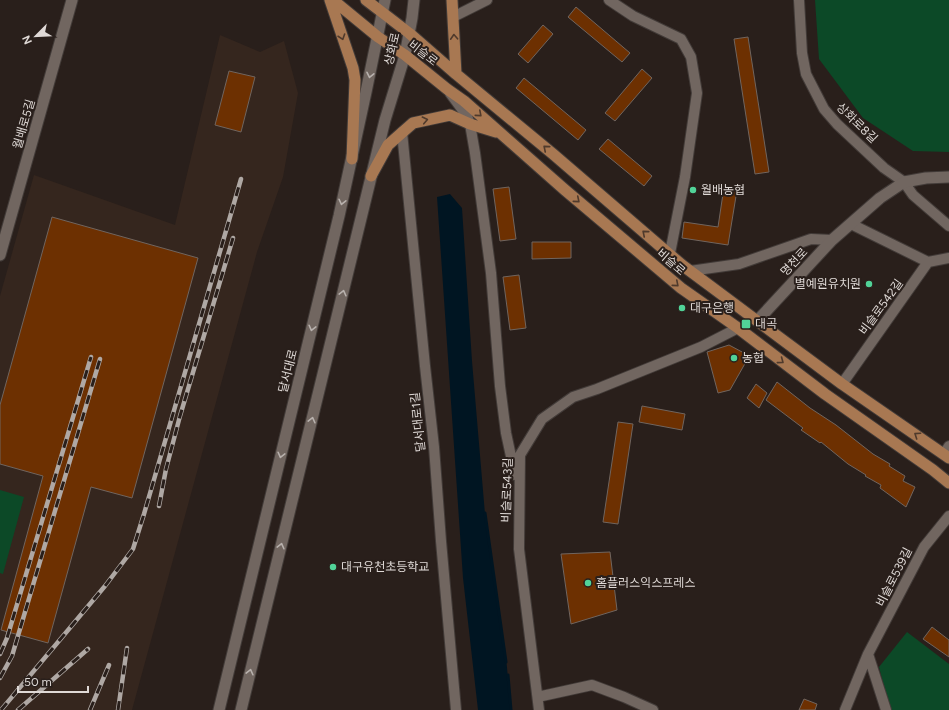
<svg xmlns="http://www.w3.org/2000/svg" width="949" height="710" font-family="Figtree,'Noto Sans KR',sans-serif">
  <rect width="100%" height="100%" fill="#291f1b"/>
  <path fill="#35261e" d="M220 35 260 52 284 41 298 93 283 177 257 252 132 710H0V296L34 175 175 225Z"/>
  <path fill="#0c4927" d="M815 0H949V152L913 151 863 118 819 59Z
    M0 490 24 497 3 574 0 573Z
    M907 632 949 664V710H890L879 667Z"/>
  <path fill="#001522" d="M450 194 462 208 472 361 485 514 489 547 506 657 511 710H478L463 578 437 197Z"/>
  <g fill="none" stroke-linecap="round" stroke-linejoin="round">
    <path stroke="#001522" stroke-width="3" d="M485 513 506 662
      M508 675 511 710"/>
  </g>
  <path fill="#6d3001" stroke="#70655f" d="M576 7 630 53 622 62 568 17Z
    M543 25 553 34 528 63 518 54Z
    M748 37 769 172 755 174 734 39Z
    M642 69 652 78 615 121 605 113Z
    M229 71 255 77 241 132 215 125Z
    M524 78 586 130 578 140 516 88Z
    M608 139 652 176 644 186 599 149Z
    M509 187 516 239 500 241 493 189Z
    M724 187 737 190 728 245 682 238 684 222 718 227Z
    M52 217 198 258 132 498 91 487 48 643 1 630 43 476 0 464V405Z
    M532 242H571V258L532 259Z
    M519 275 526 328 510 330 503 277Z
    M729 345 744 353 747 360 730 390 718 393 707 352Z
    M777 382 810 408 836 425 873 454 890 464 889 466 905 476 903 481 915 487 906 507 880 488 881 485 865 476 866 475 848 464 821 442 820 443 801 430 803 428 766 400Z
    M756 384 767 393 759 408 747 398Z
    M642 406 685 414 682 430 639 422Z
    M618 422 633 424 618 524 603 522Z
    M610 552 617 610 571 624 561 554Z
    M932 627 949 640V657L923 639Z
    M804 699 817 704 815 710H799Z"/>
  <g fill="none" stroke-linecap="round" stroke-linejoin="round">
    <defs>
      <path id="minor" d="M609 0 633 16 681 39 691 57 697 93 685 177 670 253
        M799 0 802 53 806 74 824 109 837 124 884 168 904 182 913 195 949 226
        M453 17 487 0
        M450 93 467 116 470 124 475 153 491 273 500 386 506 433 515 475
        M402 132 425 366 434 447 441 541 456 710
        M851 224 928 262
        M690 271 739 264 811 239 832 240
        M842 384 928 262 949 258
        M944 454 949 446
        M868 654 886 710
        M542 696 592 685 624 697 653 710
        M539 710 519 549 520 455 542 419 573 397 597 389 701 347 738 328
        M845 710 868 654 924 547 949 516"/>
      <path id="tertiary" d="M0 255 72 0
        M758 320 832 240 880 198 904 182 926 178 949 177"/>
      <path id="secondary" d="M219 710 339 216 366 92 385 0
        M241 710 385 120 405 55 412 18 414 0"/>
      <path id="primary" d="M330 0 353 68 355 80 352 159
        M333 0 378 37 405 55 447 89 464 101 565 190 681 288 738 328 825 394 933 470 949 483
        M366 0 409 33 456 74 553 154 682 265 842 384 949 458
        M452 0 456 74
        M371 176 388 145 413 123 450 115 470 124 496 132"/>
    </defs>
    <use href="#minor" stroke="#423b38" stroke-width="12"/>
    <use href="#tertiary" stroke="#423b38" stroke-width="13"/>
    <use href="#secondary" stroke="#423b38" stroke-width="13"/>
    <use href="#primary" stroke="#423b38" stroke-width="13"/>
    <use href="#minor" stroke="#716660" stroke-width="10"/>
    <use href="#tertiary" stroke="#716660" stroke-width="11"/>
    <use href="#secondary" stroke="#716660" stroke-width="11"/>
    <use href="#primary" stroke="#a87852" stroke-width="11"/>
    <defs>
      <path id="rail" d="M159 506 166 469 180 416 233 238
        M0 654 7 638 91 357
        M0 678 12 656 100 359
        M1 710 105 586 133 549 144 514 241 179
        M18 710 88 649
        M90 710 109 665
        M118 710 127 648"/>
    </defs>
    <use href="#rail" stroke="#afa8a4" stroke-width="4.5"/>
    <use href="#rail" stroke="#291f1b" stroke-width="3" stroke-dasharray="9" stroke-linecap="butt"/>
  </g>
  <defs><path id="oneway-chevron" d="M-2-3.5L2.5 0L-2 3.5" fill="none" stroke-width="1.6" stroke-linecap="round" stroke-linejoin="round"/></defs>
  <g stroke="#4f3a2c">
    <use href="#oneway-chevron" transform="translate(342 37) rotate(71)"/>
    <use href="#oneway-chevron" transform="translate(454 37) rotate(-93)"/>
    <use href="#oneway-chevron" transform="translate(479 114) rotate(41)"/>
    <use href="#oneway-chevron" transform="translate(425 120) rotate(-12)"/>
    <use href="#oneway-chevron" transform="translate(546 148) rotate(-140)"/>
    <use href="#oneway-chevron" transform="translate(577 200) rotate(40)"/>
    <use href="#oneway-chevron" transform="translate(645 233) rotate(-140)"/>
    <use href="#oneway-chevron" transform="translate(676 284) rotate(41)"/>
    <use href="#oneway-chevron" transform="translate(781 361) rotate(37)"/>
    <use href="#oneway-chevron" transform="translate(917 435) rotate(-146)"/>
  </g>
  <g stroke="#b8b1ad">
    <use href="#oneway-chevron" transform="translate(370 75) rotate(102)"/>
    <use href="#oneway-chevron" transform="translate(342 202) rotate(103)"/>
    <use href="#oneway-chevron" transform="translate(343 293) rotate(-76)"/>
    <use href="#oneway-chevron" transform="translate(312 328) rotate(104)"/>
    <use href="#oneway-chevron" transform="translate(312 420) rotate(-76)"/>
    <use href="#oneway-chevron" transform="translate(281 455) rotate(104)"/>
    <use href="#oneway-chevron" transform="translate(281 546) rotate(-76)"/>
    <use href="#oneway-chevron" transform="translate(250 672) rotate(-76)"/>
  </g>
  <g fill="#51d398" stroke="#291f1b" stroke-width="1.5">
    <circle cx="693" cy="190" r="4"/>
    <circle cx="869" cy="284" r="4"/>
    <circle cx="682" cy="308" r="4"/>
    <rect x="741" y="319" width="10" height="10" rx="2"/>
    <circle cx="734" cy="358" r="4"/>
    <circle cx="333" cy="567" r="4"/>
    <circle cx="588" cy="583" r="4"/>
  </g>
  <g text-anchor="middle" stroke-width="4" stroke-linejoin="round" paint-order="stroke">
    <g font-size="12" fill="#dfd9d6" stroke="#291f1b">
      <text transform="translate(392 49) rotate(-77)" y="4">상화로</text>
      <text transform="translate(423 53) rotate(38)" y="4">비슬로</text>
      <text transform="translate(857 123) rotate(44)" y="4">상화로8길</text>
      <text transform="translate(24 124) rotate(-74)" y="4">월배로5길</text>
      <text transform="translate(671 262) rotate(41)" y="4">비슬로</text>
      <text transform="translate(794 262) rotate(-47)" y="4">명천로</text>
      <text transform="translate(881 307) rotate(-54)" y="4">비슬로542길</text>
      <text transform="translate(288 371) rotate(-76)" y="4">달서대로</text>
      <text transform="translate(418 422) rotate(-96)" y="4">달서대로1길</text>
      <text transform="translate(507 490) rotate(-88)" y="4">비슬로543길</text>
      <text transform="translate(894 577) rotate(-63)" y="4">비슬로539길</text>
    </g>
    <g font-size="12" fill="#dfd9d6" stroke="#291f1b" text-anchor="start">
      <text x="701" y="194">월배농협</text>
      <text x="861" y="288" text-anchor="end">별예원유치원</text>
      <text x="690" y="312">대구은행</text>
      <text x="755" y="328">대곡</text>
      <text x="742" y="362">농협</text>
      <text x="341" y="571">대구유천초등학교</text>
      <text x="596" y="587">홈플러스익스프레스</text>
    </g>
  </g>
  <g transform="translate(36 36) rotate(246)" stroke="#291f1b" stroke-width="3" paint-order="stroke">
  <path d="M0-3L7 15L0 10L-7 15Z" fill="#dfd9d6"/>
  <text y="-6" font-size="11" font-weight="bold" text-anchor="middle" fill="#dfd9d6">N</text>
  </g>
  <path d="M18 686v6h70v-6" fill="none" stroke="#dfd9d6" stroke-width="2"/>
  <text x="24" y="686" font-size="12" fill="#dfd9d6" stroke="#291f1b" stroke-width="3" paint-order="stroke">50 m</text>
</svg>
